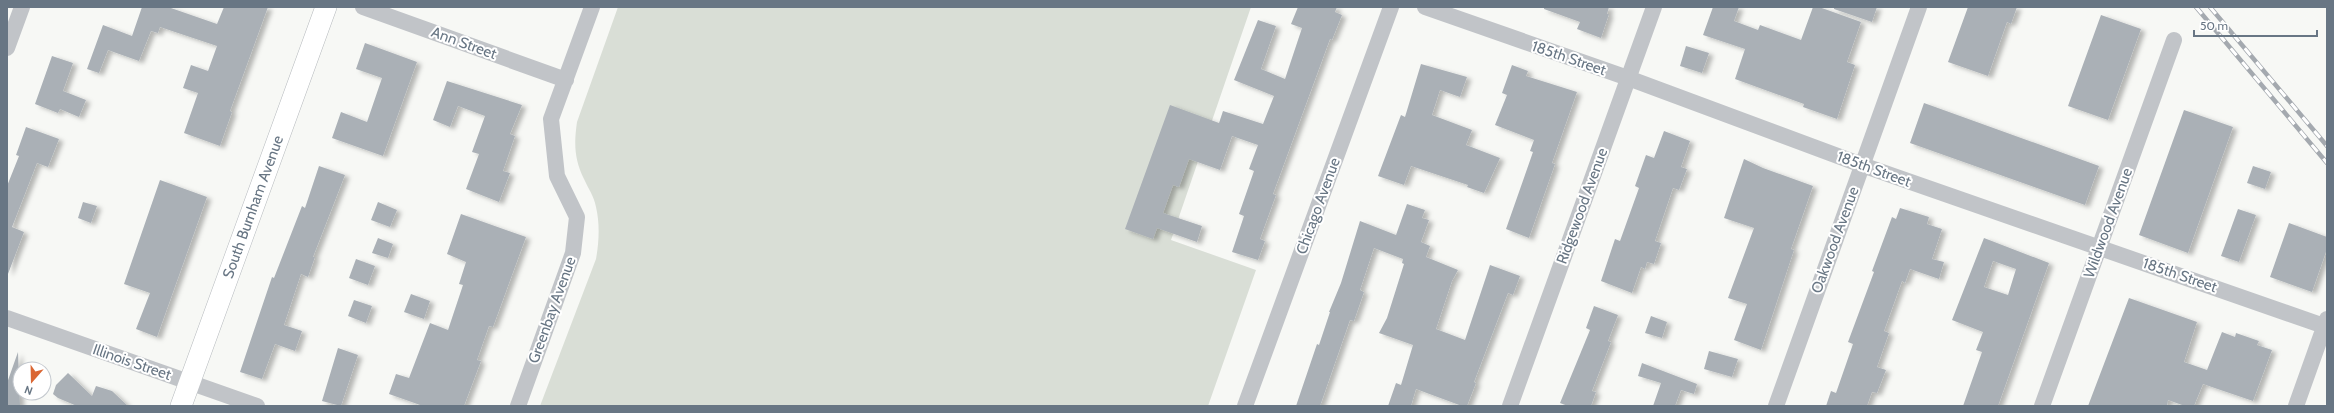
<svg xmlns="http://www.w3.org/2000/svg" width="2334" height="413" font-family="Cabin,sans-serif">
  <defs>
    <filter id="shadow"><feDropShadow dx="4.5" dy="2.5" stdDeviation="2" flood-color="#0004"/></filter>
  </defs>
  <rect width="100%" height="100%" fill="#f7f8f5"/>
  <path fill="#d9ded6" d="M618 7H1251L1171 240 1256 270 1208 406H540L596 259C599 242 600 224 596 207 594 196 588 188 584 179 574 159 574 143 577 122Z"/>
  <path fill="#aab0b6" fill-rule="evenodd" filter="url(#shadow)" d="M142 7H168L217 24 224 7H268L230 111 232 112 220 146 184 133 198 93 183 88 191 65 208 71 217 46 160 27 158 33 151 31 139 61 108 50 99 73 87 69 103 25 132 36Z
    M1298 7H1337L1335 12 1342 15 1332 40 1330 39 1273 194 1276 195 1260 239 1265 241 1258 260 1232 252 1244 216 1239 214 1254 171 1249 169 1258 145 1232 136 1220 170 1189 159 1179 187 1173 185 1163 213 1202 226 1197 242 1157 228 1153 239 1125 229 1170 105 1219 123 1223 111 1263 124 1274 96 1234 80 1258 20 1276 26 1261 69 1285 79 1302 28 1291 24Z
    M1544 7H1609L1607 14H1609L1601 38 1577 29 1580 22 1544 9Z
    M1713 7H1739L1734 21 1758 30 1760 25 1801 40 1813 7H1819L1861 22 1847 62 1855 65 1837 119 1803 107 1804 104 1735 79 1745 49 1703 35Z
    M1834 7H1877L1872 22 1834 9Z
    M1968 7H2017L2011 24 2007 22 1988 76 1948 62Z
    M2101 15 2141 29 2108 120 2068 106Z
    M365 43 417 62 383 156 332 138 341 112 367 122 382 78 356 69Z
    M1686 46 1709 53 1702 73 1680 66Z
    M52 56 73 63 63 91 86 100 79 117 60 109 58 113 35 104Z
    M1421 64 1467 77 1460 97 1440 90 1432 115 1472 130 1466 145 1500 158 1484 193 1467 187 1468 185 1411 166 1404 185 1378 176 1401 115 1405 117Z
    M1512 65 1528 71 1526 76 1577 92 1552 163 1555 164 1529 238 1506 229 1533 152 1530 151 1534 140 1495 125 1507 95 1502 93Z
    M447 81 522 105 510 134 515 136 503 171 510 173 499 202 466 189 479 154 472 152 485 116 458 106 450 127 433 120Z
    M1924 103 2099 166 2085 205 1910 143Z
    M2184 110 2233 127 2188 253 2139 235Z
    M26 127 59 139 48 167 37 163 12 227 24 232 8 274 7 186 19 156 16 155Z
    M1664 131 1690 141 1681 167 1687 169 1679 190 1673 188 1655 241 1661 243 1654 264 1647 262 1645 269 1641 267 1632 293 1601 281 1615 239 1620 241 1639 188 1635 186 1646 155 1654 158Z
    M1744 159 1763 168 1813 186 1791 249 1794 250 1761 350 1734 340 1747 304 1728 298 1754 228 1724 218Z
    M319 166 345 175 313 257H315L308 277 301 274 284 325 302 331 295 351 275 344 262 379 240 372 272 277 274 278 302 206 305 208Z
    M2253 166 2271 172 2265 189 2247 183Z
    M160 180 207 197 157 337 136 329 150 293 124 284Z
    M83 202 97 206 91 223 78 218Z
    M378 202 397 210 390 227 371 220Z
    M1407 204 1425 210 1422 218 1429 220 1421 242 1430 246 1426 257 1458 270 1452 281 1436 329 1465 340 1490 265 1520 276 1513 295 1508 293 1474 382 1476 383 1467 406H1462L1416 389 1411 406H1388L1396 383 1401 385 1413 345 1379 333 1387 318 1404 264 1402 263 1403 259 1374 248 1360 290 1364 292 1354 321 1350 320 1320 406H1296L1317 344 1319 345 1330 312H1329L1341 283 1360 221 1396 235Z
    M1900 208 1929 217 1927 224 1942 229 1932 259 1944 262 1939 279 1910 269 1905 283 1902 281 1884 331 1889 333 1877 367 1886 370 1877 393 1872 392 1867 406H1826L1831 391 1836 393 1853 344 1848 342 1874 272 1872 271 1892 217 1896 219Z
    M2238 209 2256 215 2239 262 2221 256Z
    M461 214 526 237 493 327 489 326 477 360 481 361 464 406H423L389 394 396 374 409 378 430 323 448 330 463 285 459 284 466 262 447 254Z
    M2289 223 2327 237V249L2312 292 2270 277Z
    M378 238 393 244 388 258 372 253Z
    M1984 238 2049 263 1998 406H1963L1982 352 1976 350 1983 332 1952 320ZM1993 261 2016 269 2008 295 1984 287Z
    M356 259 375 266 368 285 349 278Z
    M411 294 430 301 424 319 404 312Z
    M2129 298 2197 322 2184 362 2207 370 2222 332 2235 337 2236 333 2259 341 2257 345 2272 350 2253 401 2203 384 2194 406H2185L2168 400 2167 406H2088Z
    M354 300 372 306 366 323 348 316Z
    M1594 306 1618 315 1608 341 1611 342 1592 391 1596 392 1591 406H1568L1560 403 1590 330 1586 328Z
    M1651 316 1667 322 1662 338 1645 333Z
    M338 348 358 355 341 406 322 401Z
    M1709 351 1738 359 1732 377 1704 369Z
    M18 352 20 406H7V383Z
    M1642 363 1697 384 1694 394 1681 390 1675 406H1653L1661 383 1638 376Z
    M68 373 92 396 96 386 112 391 128 406H77L58 398 53 394 56 385Z"/>
  <g fill="none" stroke-linecap="round" stroke-linejoin="round">
    <defs>
      <path id="major" d="M181 406 326 7"/>
    </defs>
    <use href="#major" stroke="#b6babe" stroke-width="22"/>
    <path stroke="#c1c4c8" stroke-width="16" d="M363 7 566 80
      M1425 7 1628 78 1862 165 2324 326
      M7 48 22 7
      M7 318 257 406
      M518 406 573 253 577 217 557 176 551 119 592 7
      M1245 406 1391 7
      M1510 406 1654 7
      M1776 406 1919 7
      M2042 406 2174 40
      M2296 406 2327 319"/>
    <use href="#major" stroke="#fff" stroke-width="21"/>
    <defs>
      <path id="rail" d="M2196 7 2327 163
        M2210 7 2327 146"/>
    </defs>
    <use href="#rail" stroke="#a4a9af" stroke-width="4.5"/>
    <use href="#rail" stroke="#fff" stroke-width="3" stroke-dasharray="9" stroke-linecap="butt"/>
  </g>
  <g text-anchor="middle" stroke-width="4" stroke-linejoin="round" paint-order="stroke">
    <g font-size="15" fill="#687684" stroke="#fff">
      <text transform="translate(464 43) rotate(20)" y="5">Ann Street</text>
      <text transform="translate(1569 58) rotate(19)" y="5">185th Street</text>
      <text transform="translate(1874 169) rotate(20)" y="5">185th Street</text>
      <text transform="translate(1318 206) rotate(-70)" y="5">Chicago Avenue</text>
      <text transform="translate(1582 206) rotate(-70)" y="5">Ridgewood Avenue</text>
      <text transform="translate(253 207) rotate(-70)" y="5">South Burnham Avenue</text>
      <text transform="translate(2108 223) rotate(-70)" y="5">Wildwood Avenue</text>
      <text transform="translate(1835 240) rotate(-70)" y="5">Oakwood Avenue</text>
      <text transform="translate(2180 275) rotate(19)" y="5">185th Street</text>
      <text transform="translate(552 310) rotate(-70)" y="5">Greenbay Avenue</text>
      <text transform="translate(132 362) rotate(19)" y="5">Illinois Street</text>
    </g>
  </g>
  <rect width="2334" height="413" fill="none" stroke="#687684" stroke-width="16"/>
  <g transform="translate(32 381) rotate(200)"><circle r="19" fill="#ffffff" stroke="#c3c8ce"/>
  <path d="M0-3L7 15L0 10L-7 15Z" fill="#da6633"/>
  <text y="-6" font-size="11" font-weight="bold" text-anchor="middle" fill="#687684">N</text>
  </g>
  <path d="M2194 30v6h123v-6" fill="none" stroke="#687684" stroke-width="2"/>
  <text x="2200" y="30" font-size="12" fill="#687684" stroke="#ffffff" stroke-width="3" paint-order="stroke">50 m</text>
</svg>
